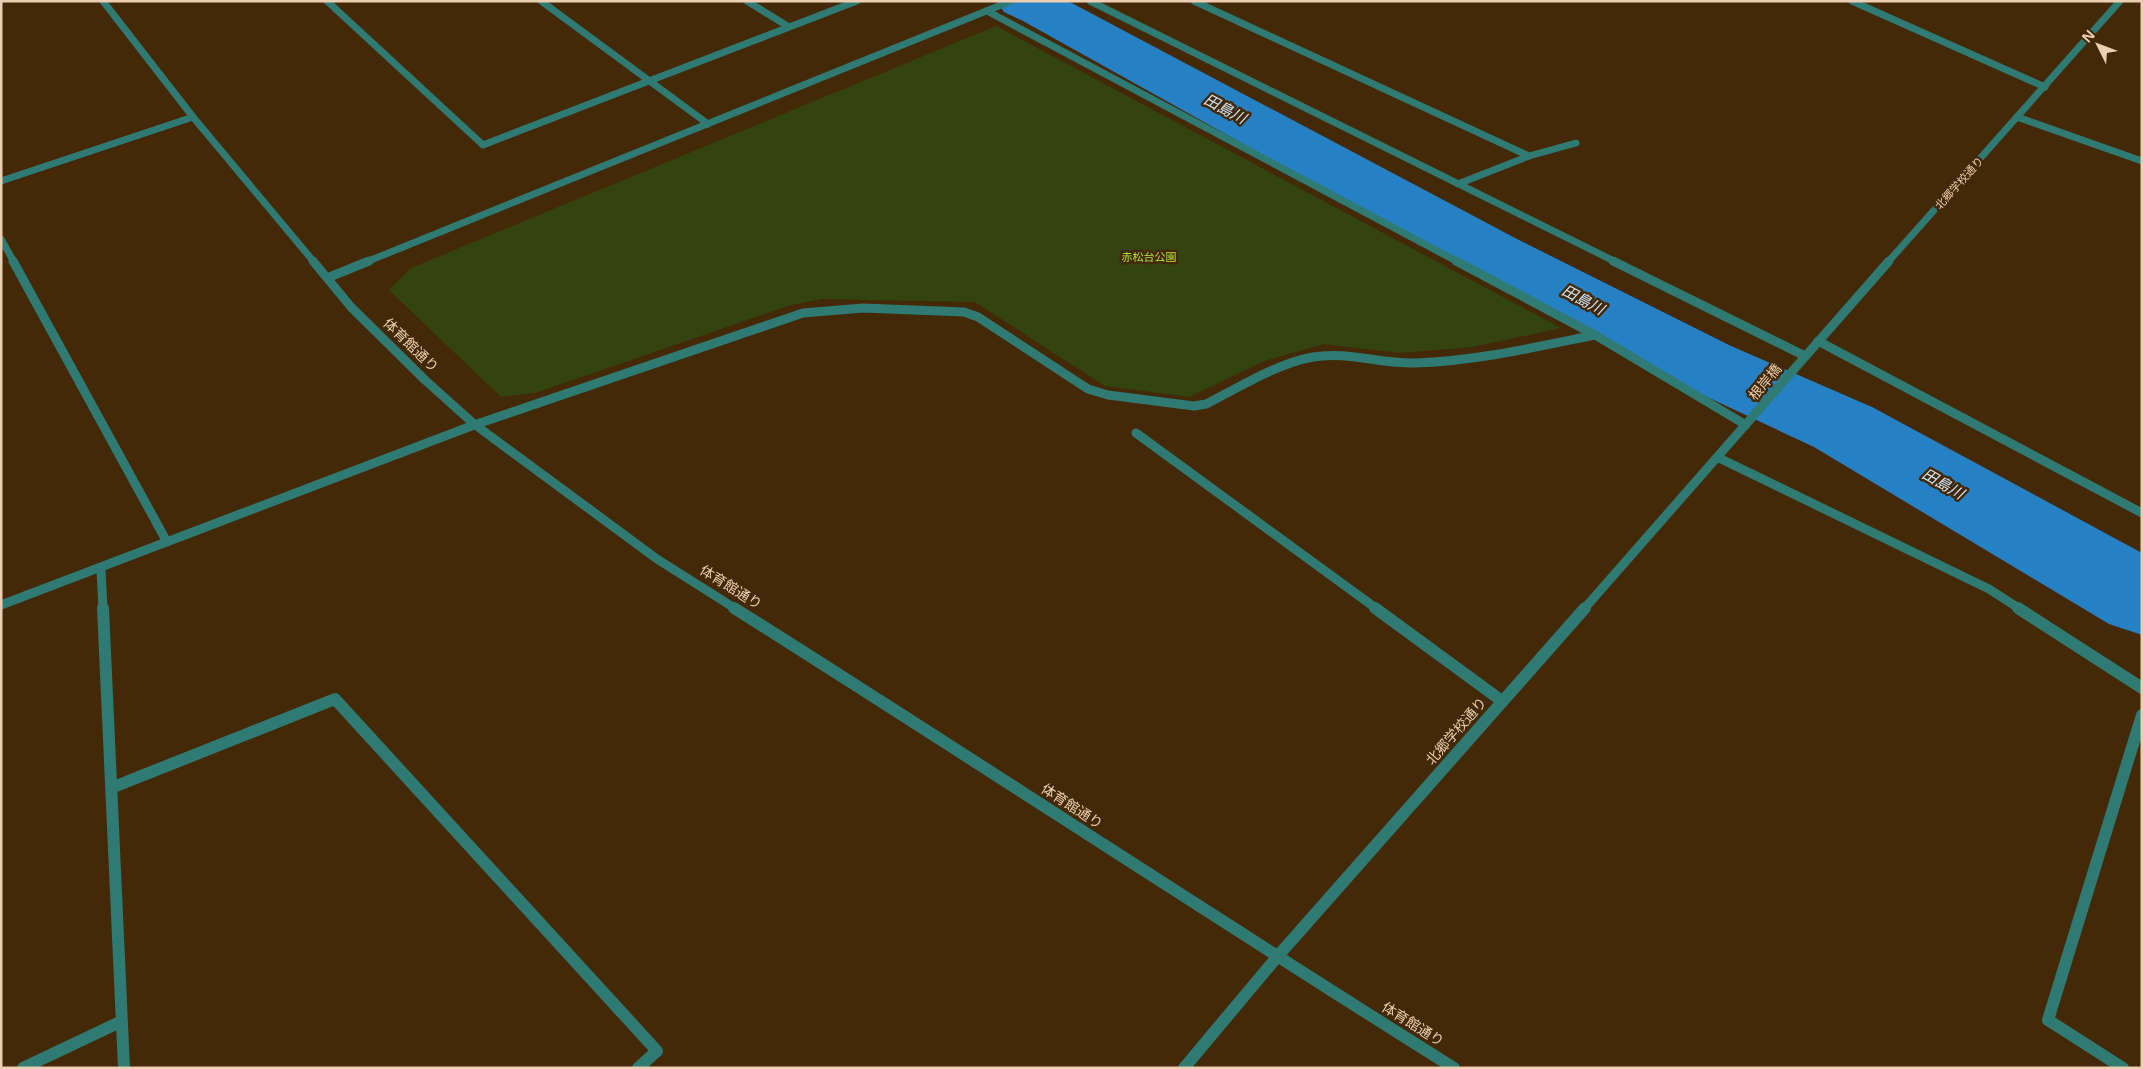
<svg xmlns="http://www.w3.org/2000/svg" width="2143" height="1069" font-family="'Noto Sans','Noto Sans JP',sans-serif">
  <rect width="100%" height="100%" fill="#442908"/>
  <path fill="#341" d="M996 26 1561 328 1472 347 1400 353 1324 344 1264 361 1189 397 1105 386 975 302 822 299 791 305 535 393 501 397 389 290 411 268Z"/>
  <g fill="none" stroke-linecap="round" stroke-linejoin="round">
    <path fill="#2680c4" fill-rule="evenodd" d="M996 1H1068L1517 239 1731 346 1872 407 2142 553V635L2109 624 1814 447 1675 382 1467 269 1023 21 1004 12Z"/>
    <path stroke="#2f7a73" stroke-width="7" d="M327 1 483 145 857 1
      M541 1 708 124
      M747 1 789 27
      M1090 1 1616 262
      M1194 1 1529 156
      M1852 1 2045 87
      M987 11 1458 262
      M2017 117 2142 161
      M1 181 193 117
      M1458 184 1529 156 1576 143
      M1 239 14 262"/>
    <path stroke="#2f7a73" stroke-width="9" d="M13 261 167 542
      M1456 261 1595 335 1746 425
      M1613 261 1805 356
      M1818 341 2142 513
      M1136 433 1377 609
      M1717 457 1989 589 2020 609
      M101 570 103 609
      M1 605 474 425 803 313 863 308 964 312 978 317 1088 389 1108 395 1194 406 1206 404C1240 387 1275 364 1313 357 1347 351 1381 364 1415 363 1476 361 1536 347 1595 335"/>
    <path stroke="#2f7a73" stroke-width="12" d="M103 608 124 1068
      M1375 608 1502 701
      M2018 608 2142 688
      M111 788 335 699 657 1051 638 1068
      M23 1068 122 1021
      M2123 1068 2048 1020 2142 715"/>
    <path stroke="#2f7a73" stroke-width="7" d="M103 1 193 117 314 262
      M366 262 1011 1
      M1888 262 2120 1"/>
    <path stroke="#2f7a73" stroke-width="9" d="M313 261 351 307 425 380 474 424 657 559 736 609
      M327 278 369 261
      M1584 609 1889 261"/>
    <path stroke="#2f7a73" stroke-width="12" d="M734 608C975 760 1213 917 1454 1068
      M1184 1068 1277 957 1585 608"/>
  </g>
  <g text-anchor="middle" stroke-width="5" stroke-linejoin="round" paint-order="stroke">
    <g font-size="11" fill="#eccfb2" stroke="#442908">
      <text transform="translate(1959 183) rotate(-48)" y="4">北郷学校通り</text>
    </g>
    <g font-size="11" fill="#ace23a" stroke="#442908">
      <text x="1149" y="261">赤松台公園</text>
    </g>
    <g font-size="14" fill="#eccfb2" stroke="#442908">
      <text transform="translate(411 345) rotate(44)" y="5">体育館通り</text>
      <text transform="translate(1765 382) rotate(-50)" y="5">根岸橋</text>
      <text transform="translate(731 587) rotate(32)" y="5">体育館通り</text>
      <text transform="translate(1456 731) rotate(-49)" y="5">北郷学校通り</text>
      <text transform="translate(1072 806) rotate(33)" y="5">体育館通り</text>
      <text transform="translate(1413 1024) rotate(32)" y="5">体育館通り</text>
    </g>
    <g font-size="15" font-style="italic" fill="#cfe7fd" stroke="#442908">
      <text transform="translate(1225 109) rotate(28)" y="5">田島川</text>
      <text transform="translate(1583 300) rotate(28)" y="5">田島川</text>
      <text transform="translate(1943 484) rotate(30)" y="5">田島川</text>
    </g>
  </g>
  <rect width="2143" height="1069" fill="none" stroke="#eccfb2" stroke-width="5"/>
  <g transform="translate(2098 45) rotate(312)" stroke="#442908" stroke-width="4" paint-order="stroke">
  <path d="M0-4L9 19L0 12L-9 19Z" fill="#eccfb2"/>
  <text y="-8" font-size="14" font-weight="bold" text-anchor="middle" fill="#eccfb2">N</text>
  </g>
</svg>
